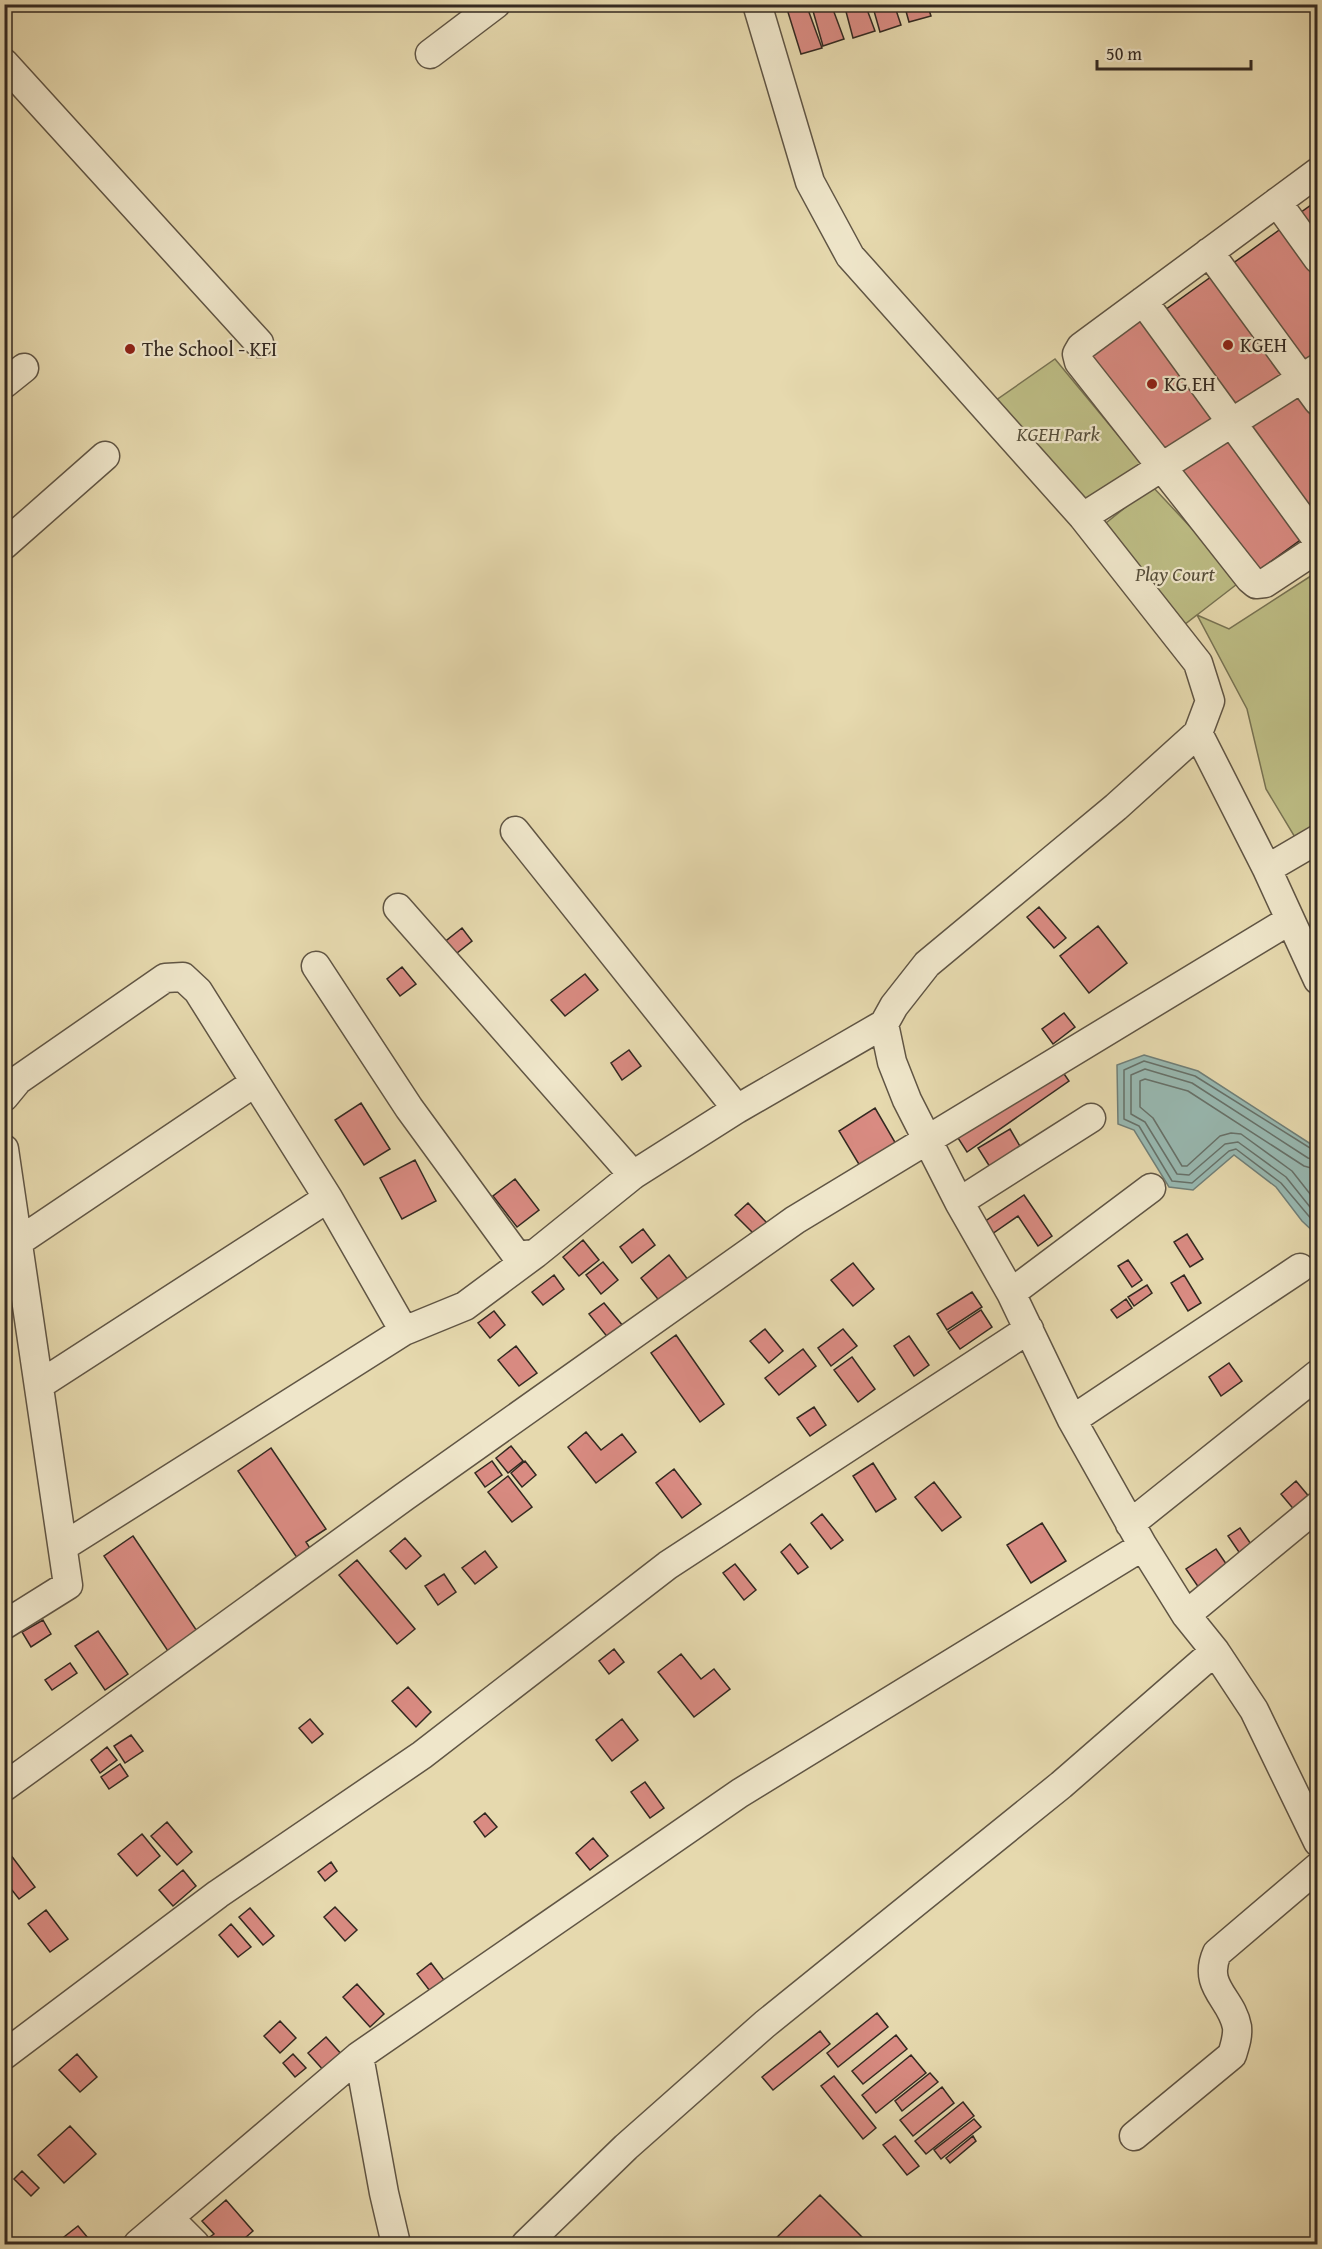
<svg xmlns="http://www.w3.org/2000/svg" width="1322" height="2249" font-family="'Gentium Book Plus',serif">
  <rect width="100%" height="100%" fill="#e6d9ae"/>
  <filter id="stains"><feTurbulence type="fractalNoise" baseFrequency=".00333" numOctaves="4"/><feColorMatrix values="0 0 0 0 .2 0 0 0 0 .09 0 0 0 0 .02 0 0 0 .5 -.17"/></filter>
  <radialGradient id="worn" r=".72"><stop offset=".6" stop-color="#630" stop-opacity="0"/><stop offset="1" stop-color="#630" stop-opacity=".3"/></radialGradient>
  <path fill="#bdbd85" stroke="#787353" stroke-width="1.5" d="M1055 359 1146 469 1074 524 979 412Z
    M1152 486 1241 581 1197 615 1229 629 1317 572V826L1296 839 1266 789 1247 709 1197 615 1171 635 1086 539Z"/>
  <path fill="#98b9b2" stroke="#707f78" stroke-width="1.5" d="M1144 1055 1198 1071 1317 1148V1235L1302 1221 1276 1187 1234 1155 1193 1190 1169 1187 1134 1130 1118 1124 1117 1065Z"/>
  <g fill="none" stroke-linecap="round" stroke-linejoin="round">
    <path stroke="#66716a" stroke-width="1.5" d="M1318 1153 1195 1076 1144 1061 1124 1070V1119L1139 1126 1172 1181 1192 1183 1229 1151 1236 1149 1281 1183 1318 1227
      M1318 1161 1308 1158 1192 1083 1145 1069 1131 1075V1114L1145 1122 1177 1174 1189 1175 1225 1144 1238 1142 1286 1177 1318 1217
      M1318 1170 1304 1166 1188 1091 1145 1079 1140 1081V1107L1153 1118 1182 1166H1187L1220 1136 1231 1133 1241 1134 1292 1171 1318 1204"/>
  </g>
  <path fill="#d98b82" stroke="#332921" stroke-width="1.5" d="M802 4H806L822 48 801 54 787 9Z
    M811 4H831L844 39 823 46Z
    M844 4H865L875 31 853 38Z
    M872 4H894L901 25 880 32Z
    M904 4H927L931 16 909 22Z
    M1318 200V237L1300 213Z
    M1282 228 1318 278V362L1309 369 1232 264Z
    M1215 274 1290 380 1242 414 1165 310Z
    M1140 314 1216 415 1165 453 1086 354Z
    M1300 391 1318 415V518L1250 428Z
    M1228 432 1303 538 1255 573 1178 469Z
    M1039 907 1066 938 1054 948 1027 917Z
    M1098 926 1127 963 1089 993 1060 956Z
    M462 928 472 941 452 957 442 944Z
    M402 967 416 984 400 996 387 979Z
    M585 974 598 990 565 1016 551 1000Z
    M1064 1013 1075 1027 1053 1044 1042 1029Z
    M629 1050 641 1066 622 1080 611 1063Z
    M1060 1068 1069 1081 967 1152 958 1138Z
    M361 1103 390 1149 364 1165 335 1120Z
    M875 1108 896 1144 860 1166 839 1131Z
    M1010 1129 1021 1148 990 1167 978 1148Z
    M415 1160 436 1201 402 1219 380 1178Z
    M515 1179 539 1210 517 1227 493 1196Z
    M1024 1195 1052 1236 1038 1246 1018 1216 992 1234 984 1222Z
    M748 1203 767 1223 755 1235 735 1215Z
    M643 1229 655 1245 632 1263 620 1247Z
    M1187 1234 1203 1259 1190 1267 1174 1242Z
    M583 1240 599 1260 579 1276 563 1257Z
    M669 1255 689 1281 661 1303 641 1278Z
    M1128 1260 1142 1280 1132 1287 1118 1266Z
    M603 1262 618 1280 601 1294 586 1275Z
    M853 1263 874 1289 853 1306 831 1280Z
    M554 1275 564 1289 543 1305 532 1292Z
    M1184 1275 1201 1303 1188 1311 1171 1283Z
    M1147 1285 1152 1293 1134 1306 1128 1297Z
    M972 1292 982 1307 947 1330 937 1314Z
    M1126 1299 1132 1308 1117 1318 1111 1310Z
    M604 1303 628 1332 613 1344 589 1314Z
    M981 1310 992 1327 960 1349 948 1332Z
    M494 1311 505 1325 490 1338 478 1323Z
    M765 1329 783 1351 769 1363 750 1341Z
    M843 1329 857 1346 831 1366 818 1348Z
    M676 1335 724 1404 700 1422 651 1353Z
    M909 1336 929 1365 914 1376 894 1346Z
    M516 1346 537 1373 519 1386 498 1360Z
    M803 1349 816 1366 779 1395 765 1378Z
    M852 1357 875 1389 858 1402 834 1370Z
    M1229 1363 1242 1381 1221 1396 1209 1377Z
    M814 1407 826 1425 810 1436 797 1418Z
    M586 1432 601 1450 622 1434 636 1452 596 1483 568 1447Z
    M511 1446 523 1461 508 1473 496 1458Z
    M271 1448 326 1529 306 1542 315 1556 302 1565 238 1471Z
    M492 1461 502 1475 485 1487 475 1473Z
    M525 1461 536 1475 522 1487 511 1473Z
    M873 1463 896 1499 876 1512 853 1476Z
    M674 1469 701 1504 682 1518 656 1483Z
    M508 1476 532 1507 512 1522 488 1492Z
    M1296 1481 1311 1499 1296 1512 1281 1494Z
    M934 1482 961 1517 942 1531 915 1497Z
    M822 1514 843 1540 831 1549 811 1523Z
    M1042 1523 1066 1561 1031 1583 1007 1545Z
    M1240 1528 1255 1550 1243 1558 1228 1536Z
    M133 1536 203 1640 174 1660 104 1556Z
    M405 1538 421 1556 406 1569 390 1551Z
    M790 1544 808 1567 798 1574 781 1552Z
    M1216 1549 1229 1568 1199 1588 1186 1569Z
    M485 1551 497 1567 475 1584 462 1568Z
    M357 1560 415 1629 397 1644 339 1575Z
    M735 1564 756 1590 744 1600 723 1573Z
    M444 1574 456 1592 438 1605 425 1586Z
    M43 1620 51 1634 31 1647 22 1632Z
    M98 1631 128 1674 105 1690 75 1646Z
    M614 1649 624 1662 609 1674 599 1661Z
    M681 1654 701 1679 714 1669 730 1689 694 1717 658 1672Z
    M70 1663 77 1673 52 1690 45 1680Z
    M408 1687 431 1712 416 1727 392 1701Z
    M310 1719 323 1734 312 1743 299 1728Z
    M622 1719 638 1740 612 1761 596 1740Z
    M131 1735 143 1751 125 1763 114 1746Z
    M107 1747 117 1760 100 1773 91 1760Z
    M120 1764 128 1776 109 1789 101 1777Z
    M645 1782 664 1808 650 1818 631 1792Z
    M485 1813 497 1827 485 1837 474 1822Z
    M167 1822 192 1852 177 1865 151 1836Z
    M142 1834 160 1856 137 1876 118 1854Z
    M593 1838 608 1856 590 1870 576 1853Z
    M4 1846 35 1887 19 1899 4 1880Z
    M331 1862 337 1871 325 1881 318 1872Z
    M183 1870 196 1886 173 1906 159 1890Z
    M335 1907 357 1930 345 1941 324 1917Z
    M250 1908 274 1936 263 1945 239 1917Z
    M46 1910 68 1939 50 1952 28 1924Z
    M231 1924 251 1947 238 1957 219 1935Z
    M431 1963 447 1984 433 1995 417 1974Z
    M357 1984 384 2014 370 2027 343 1997Z
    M877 2013 888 2027 838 2067 827 2053Z
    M280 2021 296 2038 280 2053 264 2036Z
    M820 2031 830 2044 773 2090 762 2077Z
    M896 2035 907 2049 863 2084 852 2071Z
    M326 2037 343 2056 325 2072 308 2053Z
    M77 2054 97 2077 80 2092 59 2070Z
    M293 2054 306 2068 295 2077 283 2063Z
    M911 2055 926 2073 876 2113 862 2095Z
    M930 2073 938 2082 902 2111 895 2101Z
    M834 2076 876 2128 863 2139 821 2086Z
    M942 2087 954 2103 913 2136 900 2120Z
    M963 2102 974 2116 926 2154 915 2141Z
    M974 2119 981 2127 941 2159 934 2150Z
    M70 2126 96 2154 64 2183 38 2155Z
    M895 2136 919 2166 907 2175 883 2145Z
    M973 2136 976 2141 950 2163 946 2158Z
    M22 2171 39 2188 31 2196 14 2179Z
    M820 2195 869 2244H770Z
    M226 2200 253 2231 238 2244H207L204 2241 214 2234 202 2221Z
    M78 2226 93 2244H55Z"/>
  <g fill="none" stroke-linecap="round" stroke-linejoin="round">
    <defs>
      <path id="minor" d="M757 4 810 182 850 256 1083 517 1198 663 1210 701 1198 733 1116 807 927 964 894 1006 884 1024 892 1062 907 1100 959 1202 1011 1293 1072 1420 1143 1546 1186 1615 1215 1651 1254 1710 1318 1842
        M430 54 496 4
        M4 63 259 343
        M1318 172 1081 347 1077 354 1079 362 1250 579 1256 584 1265 583 1318 548
        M1277 202 1318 259
        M1209 252 1318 401
        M1143 301 1318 541
        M4 384 24 368
        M1083 517 1318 368
        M4 545 105 456
        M1198 733 1267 869 1318 980
        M515 831 737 1109
        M1267 869 1318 839
        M398 908 633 1175
        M316 966 409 1108 517 1256 535 1254 633 1175 737 1109 884 1024
        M4 1097 18 1080 165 978 183 977 198 991 328 1198 404 1331
        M4 1149 68 1585 4 1625
        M959 1202 1091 1118
        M18 1242 254 1083
        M1011 1293 1151 1188
        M39 1385 328 1198
        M1072 1420 1300 1268
        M1130 1524 1318 1374
        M64 1546 404 1331 465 1306 535 1254
        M1186 1615 1318 1506
        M4 1787 404 1497 795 1220 1290 920
        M4 2055 218 1894 422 1755 668 1565 1029 1329
        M359 2056 384 2193 396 2244
        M1134 2136 1232 2055C1235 2045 1238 2037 1237 2027 1232 1998 1202 1987 1217 1953L1318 1867
        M169 2218 195 2244
        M138 2244 359 2056 740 1793 1143 1546
        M526 2244 626 2147 765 2024 1061 1785 1215 1651"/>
    </defs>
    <use href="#minor" stroke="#605544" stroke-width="31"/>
    <use href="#minor" stroke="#efe6ca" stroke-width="28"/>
  </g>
  <g fill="#8f2418" stroke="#efe6ca" stroke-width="2">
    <circle cx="1228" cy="345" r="6"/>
    <circle cx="130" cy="349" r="6"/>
    <circle cx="1152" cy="384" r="6"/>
  </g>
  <g text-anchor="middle" stroke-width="4.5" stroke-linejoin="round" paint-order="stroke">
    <g font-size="20" fill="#332921" stroke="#efe6ca" text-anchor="start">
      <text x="1240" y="352">KGEH</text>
      <text x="142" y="356">The School - KFI</text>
      <text x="1164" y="391">KG EH</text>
    </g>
    <g font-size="20" font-style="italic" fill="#564e3a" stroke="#efe6ca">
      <text x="1058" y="441">KGEH Park</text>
      <text x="1175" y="581">Play Court</text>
    </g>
  </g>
  <rect width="1322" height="2249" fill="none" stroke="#e6d9ae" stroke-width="24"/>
  <rect x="6" y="6" width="1310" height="2237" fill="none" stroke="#332921" stroke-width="3"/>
  <rect x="12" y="12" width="1298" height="2225" fill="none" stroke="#332921" stroke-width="1.5"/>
  <path d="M1097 60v9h154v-9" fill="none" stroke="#332921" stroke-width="3"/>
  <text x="1106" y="60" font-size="18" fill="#332921" stroke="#efe6ca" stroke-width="4.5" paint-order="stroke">50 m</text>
  <rect width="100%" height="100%" filter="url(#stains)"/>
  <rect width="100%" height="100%" fill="url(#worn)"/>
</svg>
